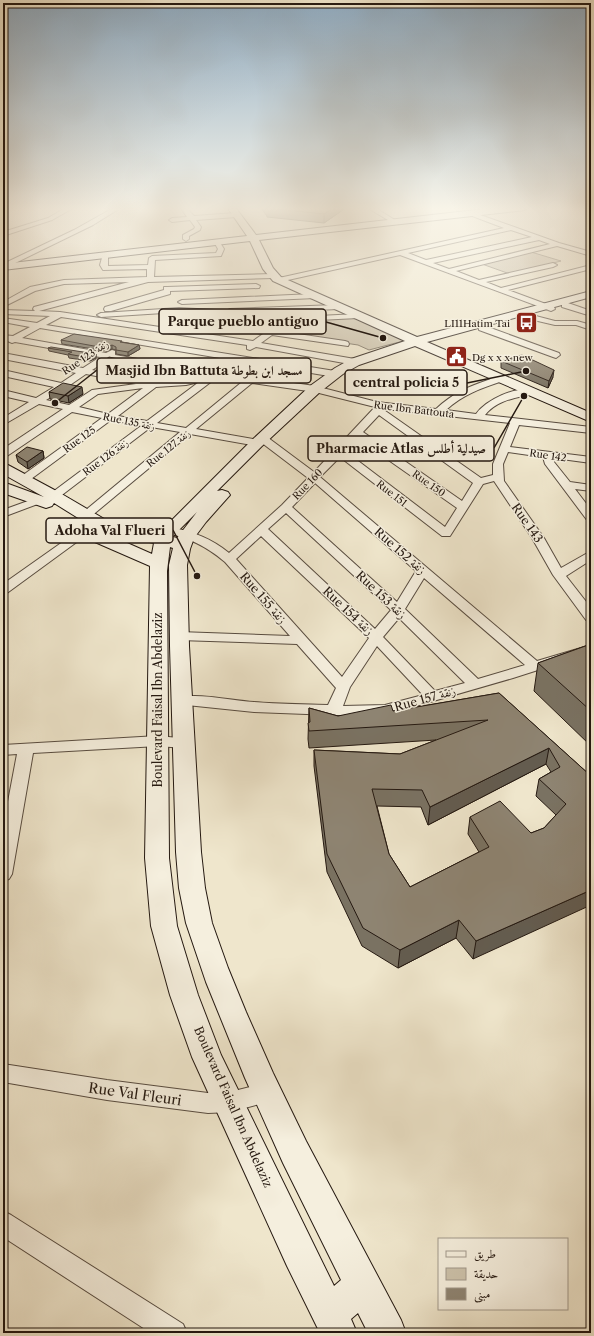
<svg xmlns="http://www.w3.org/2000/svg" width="594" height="1336" font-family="'Libre Caslon Text',Amiri,serif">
  <rect width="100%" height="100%" fill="#efe6cc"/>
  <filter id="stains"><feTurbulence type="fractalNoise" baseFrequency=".005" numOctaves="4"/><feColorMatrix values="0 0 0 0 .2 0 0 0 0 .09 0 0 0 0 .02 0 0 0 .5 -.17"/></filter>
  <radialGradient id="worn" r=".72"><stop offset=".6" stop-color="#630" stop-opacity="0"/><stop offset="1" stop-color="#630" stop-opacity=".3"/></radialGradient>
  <path fill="#cdc3ac" stroke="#796e5e" d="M531 252 561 261 510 274 482 264Z
    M358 316 407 340 369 350 358 345 271 332 282 320Z"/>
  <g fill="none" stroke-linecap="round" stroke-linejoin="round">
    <defs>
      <path id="street" d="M67 207H75L52 220 3 236V232L48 218Z
        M115 207H122L93 225 3 269V264L74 230Z
        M180 207H187L186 208 194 216 236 213 239 215 236 217 196 220 201 227 200 230 189 236V239L186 241 183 239V235L194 229 195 227 190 220 172 222 169 220 172 218 187 217Z
        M366 207H374L398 222 393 223Z
        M469 211 559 243 591 252V256L557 246 456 271 479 280 553 263 557 265 553 267 486 282 501 288 591 265V269L508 290 554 307 555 309 551 311 400 255 279 282 275 280 279 278 504 228 467 214V212ZM511 230 532 237 426 260 408 253ZM539 240 550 244 449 269 433 263Z
        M217 240 219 241 224 249 221 256 155 260 154 277 273 274 277 276 273 278 148 282 39 311 60 312 253 341 263 334 175 320 171 318 175 316 345 341 348 342 349 344 348 346 272 335 261 343 355 359 359 362 358 364 355 365 256 347 250 350 247 349V345L61 317 46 325 335 371 339 374 335 377 40 328 22 338 106 353 112 350 115 351V355L212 372 218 369 221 370 222 373 315 386 377 402 436 409C452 394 467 387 488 380 493 378 498 376 503 377L505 379 503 381C482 388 463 394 446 410L476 414C486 400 516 386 532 390L534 392 532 394C515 398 497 400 485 415L591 427V433L519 425 510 447 591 457V463L554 458V462L570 482 591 485V491L575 489 591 510V521L587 520 545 464 543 457 508 452 503 464 504 481 544 538 561 568 591 551V560L566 576 591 608V621L586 620 553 575 532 538 494 481 483 484 450 536H442L340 457 320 477 537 661 591 645V653L513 678 385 715 359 716 254 712 177 704 175 701 177 698C198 692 232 701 254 702 279 704 304 704 328 705L336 688 297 644 179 640 174 639 172 636 174 633 179 632 290 636 225 562C205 545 190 539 165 532L163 530 165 528 169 527C192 531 211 538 229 553L282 505 308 478 262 443 257 446 190 434 89 518H81L79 516 81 514 180 432 151 427 58 498H50L48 496 50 494 141 426 111 420 27 482H19L18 480 19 478 102 418 72 412 7 456 3 457V449L63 409 39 404 3 425V418L29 402 3 396V390L36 398 54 387 3 376V370L61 383 76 373 3 359V353L83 368 100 357 15 342 12 343 3 339V335L13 336 30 327 3 322V318L37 323 50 316 3 314V310L35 311 33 309 34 307 129 282 64 284 35 291 3 307V302L30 287 64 280 147 277V269L103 270 100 265 103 254 108 255V266L148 265 149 258 152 256 216 253 218 249 214 242ZM109 359 204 376C184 380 164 380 144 383L143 380 140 379 92 370ZM86 374 136 384 92 390 69 405 46 400 64 389H70L72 387 70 385ZM216 378 242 382 186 428 157 423ZM199 382 147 421 118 416 156 387 186 385ZM252 383 315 392 375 407 314 472 267 437H259V440L196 429ZM143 388 108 414 79 407 98 394ZM385 409 510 423 493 464V475L481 478 384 410ZM379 415 473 483 462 501 363 432ZM357 438 457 508 445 527 345 451ZM315 483 416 571 397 602 292 507ZM286 513 391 610 375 629 268 529ZM261 536 369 638 342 677 236 559ZM424 578 525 665 478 679 405 609ZM399 618 465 683 435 691 383 637ZM377 646 423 695 385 705 343 706 350 687Z
        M256 284 260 286 259 288 170 291V294L111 311H105L104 309 105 307 164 290V287H167Z
        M313 294H316V298L182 304 178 302 182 300Z
        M562 303H568L591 311V316L562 307Z
        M337 305 341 307 340 309 230 313 226 311 230 309Z
        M179 308 215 310 237 316 258 319 358 314 362 316 358 318 258 323 236 320 215 314 179 312 101 317 97 315 101 313Z
        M525 314H528L555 321H577L591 325V330L576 325H555L525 318Z
        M479 326H485L559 353 560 355 556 358 553 357 479 330Z
        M39 497 45 500 43 502 3 517V510Z
        M85 528 89 529 91 531 89 533 7 593 3 594V584L81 529Z
        M158 736 189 739 192 743 189 747 184 748 158 746 33 753 12 874 9 879 3 881V828L17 754 3 755V745Z
        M3 1064 107 1080 208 1093 230 1092 266 1083 274 1086 277 1093 274 1100 230 1112 208 1113 107 1100 3 1082Z
        M3 1211 11 1215 183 1324 187 1333H151L3 1237Z"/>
      <path id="secondary" d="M227 207H235L256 235 502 207H529L525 210 259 240 273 268 281 277 417 337 591 291V297L427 342 591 413V422L415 346 359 365 343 374 320 392 262 446 217 491 222 490 228 492 230 495 206 522 194 538 190 549 187 565 189 646 201 852 205 888 212 923 228 968 246 1012 273 1073 306 1141 401 1320 406 1333H368L358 1313 351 1319 357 1333H320L287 1266 192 1057 170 995 151 926 145 858 150 566 88 539 86 535 88 531 94 530 100 531 152 554 154 543 99 531 54 503 52 506 46 508 3 493V482L44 497 3 474V463L8 465 60 493 111 523 158 534 252 440 310 386 335 368 351 359 405 341 273 281 263 269 250 241 3 270V264L247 236ZM197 512 177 538 173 537 174 535ZM170 547 173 548 169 565 170 646 176 852 179 888 186 923 206 982 245 1078 283 1163 341 1280 334 1286 221 1055 198 995 177 926 169 858 167 571Z"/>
    </defs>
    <use href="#street" stroke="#584c40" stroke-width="2"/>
    <use href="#secondary" stroke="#251911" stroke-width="2"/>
    <use href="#street" fill="#f5efde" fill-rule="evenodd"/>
    <use href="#secondary" fill="#f5efde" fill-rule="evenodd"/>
  </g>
  <path fill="#7a7262" stroke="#251911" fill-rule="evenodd" d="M260 207H347L324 223 267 217V216Z
    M61 340 122 342 139 345 140 349 128 356 116 354V350L112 349 106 351 62 344Z
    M48 348 96 354V358L90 361 69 358 68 355 49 351Z
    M105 360 118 362 114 365 106 363Z
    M501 361 553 377 548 388 501 368Z
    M49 392 83 394 69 403 50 399Z
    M43 451 44 458 28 469 18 462 16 455Z
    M591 644V746L534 691 538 663Z
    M499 693 591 776 473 959 456 938 398 968 362 946 327 872 314 766V750L400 754 436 740 309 748 308 739 309 708 338 716 393 711ZM546 764 551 772 539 779 536 796 556 815 544 828 531 833 470 817 468 834 479 852 410 887 389 854 377 806 421 807 428 825Z"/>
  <path fill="#635c50" stroke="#251911" d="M335 207H347L324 223V214Z
    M112 345V349L106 351 105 348Z
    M139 345 140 349 128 356V352Z
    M96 354V358L90 361V358Z
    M118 359V362L114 365V361Z
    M554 370 553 377 548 388 549 381Z
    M82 387 83 394 69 403 68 396Z
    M43 451 44 458 28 469 27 462Z
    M549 748 546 764 428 825 430 807Z
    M591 890V905L473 959 476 941Z
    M459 920 456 938 398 968 400 950Z"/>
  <path fill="#8e8472" stroke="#251911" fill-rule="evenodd" d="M268 207H335L324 214 267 208Z
    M74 334 122 341 120 342 139 345 128 352 116 350V347L112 345 105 348 61 340Z
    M51 347 96 354 90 358 68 354 72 352 48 348Z
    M522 355 554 370 549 381 501 361Z
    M109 357 118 359 114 361 105 360Z
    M63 383 82 387 68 396 49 392Z
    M27 447 43 451 27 462 16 455Z
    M591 644V711L538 663Z
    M499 693 591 776V890L476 941 459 920 400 950 363 928 327 854 314 750 400 754 488 720 309 731 308 723 310 722 309 708 338 716 391 705 393 711ZM549 748 560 767 539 779 566 804 544 828 531 833 500 801 470 817 489 847 410 887 389 854 372 789 422 790 430 807Z"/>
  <linearGradient id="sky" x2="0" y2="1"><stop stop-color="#8facc3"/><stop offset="0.53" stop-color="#f8f4e8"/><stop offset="1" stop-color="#f8f4e8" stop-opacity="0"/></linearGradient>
  <rect width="594" height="394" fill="url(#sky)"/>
  <defs>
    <symbol id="bus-square" viewBox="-11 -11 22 22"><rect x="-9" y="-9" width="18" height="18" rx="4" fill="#8f2418" stroke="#f5efde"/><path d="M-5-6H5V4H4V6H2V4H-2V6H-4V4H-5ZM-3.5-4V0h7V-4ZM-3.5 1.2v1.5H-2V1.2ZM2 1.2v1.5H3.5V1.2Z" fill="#fff"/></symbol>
    <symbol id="civic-square" viewBox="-11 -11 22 22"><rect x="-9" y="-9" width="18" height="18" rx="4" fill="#8f2418" stroke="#f5efde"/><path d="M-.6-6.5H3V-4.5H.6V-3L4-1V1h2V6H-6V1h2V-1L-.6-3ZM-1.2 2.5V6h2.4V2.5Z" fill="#fff"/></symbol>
  </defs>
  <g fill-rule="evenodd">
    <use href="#bus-square" x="514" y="310" width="25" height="25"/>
    <use href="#civic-square" x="444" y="344" width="25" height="25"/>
  </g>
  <g text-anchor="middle" stroke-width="3" stroke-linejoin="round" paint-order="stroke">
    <g font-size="10" fill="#251911" stroke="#f5efde" text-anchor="end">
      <text x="510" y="327">LI11Hatim Tai</text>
      <text x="472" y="361" text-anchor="start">Dg x x x new</text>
    </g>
    <g font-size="10" fill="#251911" stroke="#f5efde">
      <text transform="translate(85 357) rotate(-34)" y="4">Rue 123 زنقة</text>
      <text transform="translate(414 409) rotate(7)" y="4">Rue Ibn Battouta</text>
      <text transform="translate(129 421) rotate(11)" y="4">Rue 135 زنقة</text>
      <text transform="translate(79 439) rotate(-36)" y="4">Rue 125</text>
      <text transform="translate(168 448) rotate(-39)" y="4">Rue 127 زنقة</text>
      <text transform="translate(548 455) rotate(8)" y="4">Rue 142</text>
      <text transform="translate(105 457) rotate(-37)" y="4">Rue 126 زنقة</text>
      <text transform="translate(429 483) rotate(35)" y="4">Rue 150</text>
      <text transform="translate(307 484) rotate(-46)" y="4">Rue 160</text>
      <text transform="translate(392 493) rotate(38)" y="4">Rue 151</text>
    </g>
    <g font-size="12" fill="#251911" stroke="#f5efde">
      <text transform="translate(527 523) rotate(55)" y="4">Rue 143</text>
      <text transform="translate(400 551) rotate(41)" y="4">Rue 152 زنقة</text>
      <text transform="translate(381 595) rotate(43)" y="4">Rue 153 زنقة</text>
      <text transform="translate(263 598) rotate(49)" y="4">Rue 155 زنقة</text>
      <text transform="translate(348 611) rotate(43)" y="4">Rue 154 زنقة</text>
      <text transform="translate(425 699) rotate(-16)" y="4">Rue 157 زنقة</text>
      <text transform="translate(158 700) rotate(-90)" y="4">Boulevard Faisal Ibn Abdelaziz</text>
      <text transform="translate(233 1107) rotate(66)" y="4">Boulevard Faisal Ibn Abdelaziz</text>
    </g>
    <g font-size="14" fill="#251911" stroke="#f5efde">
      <text transform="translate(135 1094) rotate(8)" y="5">Rue Val Fleuri</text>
    </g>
  </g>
  <path fill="none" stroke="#251911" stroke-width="1.5" d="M383 338L326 322M55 403L97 370M526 371L467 383M524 396L494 448M197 576L173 530"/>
  <g fill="#251911" stroke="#f5efde" stroke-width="1.5">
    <circle cx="383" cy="338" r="4"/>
    <circle cx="55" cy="403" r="4"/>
    <circle cx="526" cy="371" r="4"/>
    <circle cx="524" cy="396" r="4"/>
    <circle cx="197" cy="576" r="4"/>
  </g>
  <g fill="#f5efde" stroke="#251911" stroke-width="1.5">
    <rect x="159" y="309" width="167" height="25" rx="4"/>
    <rect x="97" y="358" width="214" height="25" rx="4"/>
    <rect x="345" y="370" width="122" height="25" rx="4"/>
    <rect x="308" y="436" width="186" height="25" rx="4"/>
    <rect x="46" y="518" width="127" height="25" rx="4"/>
  </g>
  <g font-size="13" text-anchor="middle" font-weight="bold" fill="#251911">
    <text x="243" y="326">Parque pueblo antiguo</text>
    <text x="204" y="375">Masjid Ibn Battuta مسجد ابن بطوطة</text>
    <text x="406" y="387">central policia 5</text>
    <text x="401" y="453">Pharmacie Atlas صيدلية أطلس</text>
    <text x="110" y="535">Adoha Val Flueri</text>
  </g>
  <rect width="594" height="1336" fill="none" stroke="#efe6cc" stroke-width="16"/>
  <rect x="4" y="4" width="586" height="1328" fill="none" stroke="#251911" stroke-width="2"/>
  <rect x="8" y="8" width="578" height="1320" fill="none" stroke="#251911"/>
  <rect x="438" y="1238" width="130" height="72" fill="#f5efde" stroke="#a2998c"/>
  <rect x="446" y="1251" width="20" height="6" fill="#f5efde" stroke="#a2998c"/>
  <text x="474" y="1258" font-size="12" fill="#251911">طريق</text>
  <rect x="446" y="1268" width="20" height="12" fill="#cdc3ac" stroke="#a2998c"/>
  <text x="474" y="1278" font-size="12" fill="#251911">حديقة</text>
  <rect x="446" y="1288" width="20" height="12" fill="#8e8472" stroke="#a2998c"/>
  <text x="474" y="1298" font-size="12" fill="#251911">مبنى</text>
  <rect width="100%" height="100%" filter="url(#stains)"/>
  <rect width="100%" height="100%" fill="url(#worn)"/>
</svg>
